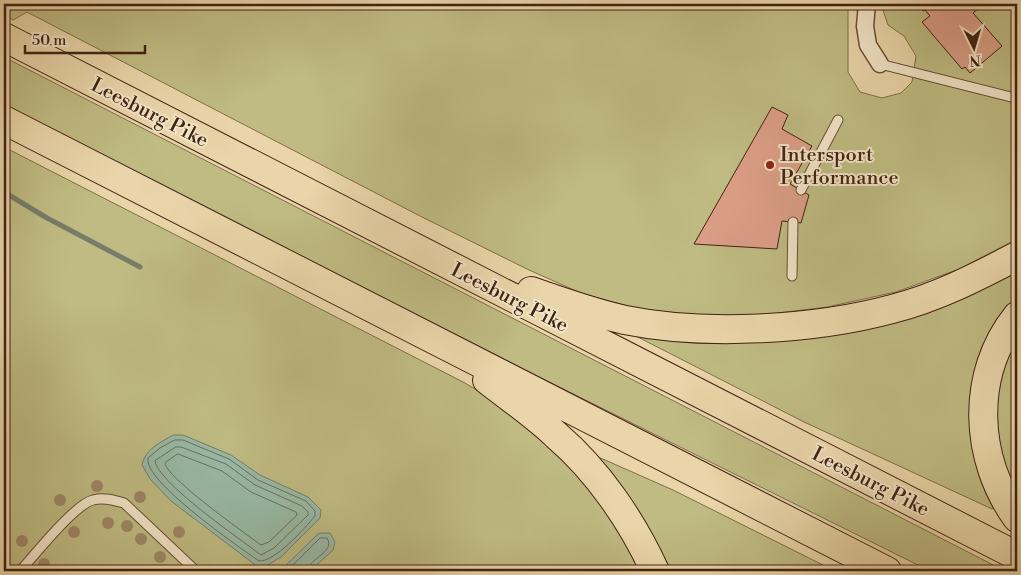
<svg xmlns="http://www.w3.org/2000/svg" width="1021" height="575" font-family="'Libre Bodoni',serif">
  <rect width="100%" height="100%" fill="#e9d5a9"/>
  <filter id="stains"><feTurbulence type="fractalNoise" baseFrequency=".004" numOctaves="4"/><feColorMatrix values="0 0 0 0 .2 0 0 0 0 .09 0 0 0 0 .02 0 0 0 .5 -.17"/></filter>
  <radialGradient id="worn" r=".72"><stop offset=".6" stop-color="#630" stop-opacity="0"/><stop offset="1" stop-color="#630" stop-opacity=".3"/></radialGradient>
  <path fill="#bfbb82" stroke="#806e4a" d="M4 4H848V72L860 92 882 98 901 93 912 82 916 56 904 36 888 25 883 10V4H1017V239L959 269 896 292 827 307 761 315 695 317 643 310 583 294 529 270 420 216 27 12 13 20 4 15Z
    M4 57 1005 571H930L535 375 4 105Z
    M4 147 465 383 522 417 582 474 647 571H4Z
    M1017 270V296L1000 322 989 343 995 505 992 509 804 422 628 332 731 340Z
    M1017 337V493C996 453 989 409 1004 365 1008 356 1013 346 1017 337Z
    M587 452 673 490 835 571H660Z"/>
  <path fill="#98b9a5" stroke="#767d6a" d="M173 435H183L231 455 260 475 308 497 321 510 320 518 281 557 266 566 258 567 171 501 150 479 142 465C145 449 160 443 173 435Z
    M319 533H330L335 542 333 550 310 571H280Z"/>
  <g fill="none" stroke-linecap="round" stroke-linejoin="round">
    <path stroke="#6d6e5b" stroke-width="1" d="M175 440H183L229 459 258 480 306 501 315 511V516C305 528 275 562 259 561 239 547 143 481 148 458L160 448Z
      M176 447H181L226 464 255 485 302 506 308 512V515L274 548 261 555C240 539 158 483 155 461Z
      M178 454 222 471 251 492 296 512 297 515 269 542 261 545C246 534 164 476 165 463Z
      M287 571 320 538H327C336 552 309 558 307 571"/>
    <path stroke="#767d6a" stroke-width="5" d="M4 192 47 218 140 267"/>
  </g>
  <path fill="#db9e87" stroke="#422211" d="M905 4H911L910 9H905Z
    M916 4H984L973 13 1002 46 970 73 965 67 962 69 922 22 930 16 925 10 923 11Z
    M772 107 788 115 782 129 812 146 790 184 809 195 801 223 782 221 777 249 694 244Z"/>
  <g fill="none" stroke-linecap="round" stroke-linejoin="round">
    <defs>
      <path id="lane" d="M880 64 1015 98
        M801 190 838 120
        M792 276 793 222
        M20 571C34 556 75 504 93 500 103 497 114 500 124 503L196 571"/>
      <path id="street" d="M867 4 865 26 868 45 880 64"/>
      <path id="highway" d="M4 37 1017 556
        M4 120 887 571
        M531 291C562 302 593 313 625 320 704 336 814 330 892 309 936 298 977 277 1017 256
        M1017 316C970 374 974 459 1017 518
        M487 380C510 398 535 415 556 435 598 471 632 521 655 571"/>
    </defs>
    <use href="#lane" stroke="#6c4f37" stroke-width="11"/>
    <use href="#street" stroke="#6c4f37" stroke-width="19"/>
    <use href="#highway" stroke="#422211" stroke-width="30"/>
    <use href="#lane" stroke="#f1e4c7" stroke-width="9"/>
    <use href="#street" stroke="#f1e4c7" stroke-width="16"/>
    <use href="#highway" stroke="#e9d5a9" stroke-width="28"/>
  </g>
  <g fill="#9e8765">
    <circle cx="97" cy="486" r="6"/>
    <circle cx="140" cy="497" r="6"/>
    <circle cx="60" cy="500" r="6"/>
    <circle cx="108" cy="523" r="6"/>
    <circle cx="127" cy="526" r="6"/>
    <circle cx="74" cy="532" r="6"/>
    <circle cx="179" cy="532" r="6"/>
    <circle cx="141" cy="539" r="6"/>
    <circle cx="22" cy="541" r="6"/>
    <circle cx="160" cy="557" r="6"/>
    <circle cx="44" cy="564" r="6"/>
  </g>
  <circle fill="#8f2418" stroke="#f1e4c7" stroke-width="2" cx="770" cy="165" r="5"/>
  <g text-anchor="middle" stroke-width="4" stroke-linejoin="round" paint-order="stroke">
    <g font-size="20" fill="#422211" stroke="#f1e4c7">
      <text transform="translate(150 112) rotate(27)" y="7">Leesburg Pike</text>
      <text transform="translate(510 297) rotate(27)" y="7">Leesburg Pike</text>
      <text transform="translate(871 481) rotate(27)" y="7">Leesburg Pike</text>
    </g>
    <g font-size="20" fill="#422211" stroke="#f1e4c7" text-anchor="start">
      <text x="780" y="161">Intersport<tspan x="780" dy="23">Performance</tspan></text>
    </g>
  </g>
  <rect width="1021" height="575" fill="none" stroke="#e9d5a9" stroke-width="20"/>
  <rect x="5" y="5" width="1011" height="565" fill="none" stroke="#422211" stroke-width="2.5"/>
  <rect x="10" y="10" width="1001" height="555" fill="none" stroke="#422211"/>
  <g transform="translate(974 48) rotate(175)" stroke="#f1e4c7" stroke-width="4" paint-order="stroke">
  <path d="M0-4L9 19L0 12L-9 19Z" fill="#422211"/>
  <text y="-8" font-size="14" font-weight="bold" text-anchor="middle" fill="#422211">N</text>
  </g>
  <path d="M25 45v8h120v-8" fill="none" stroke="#422211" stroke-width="2.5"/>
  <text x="32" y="45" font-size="15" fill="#422211" stroke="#f1e4c7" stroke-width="4" paint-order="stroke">50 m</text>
  <rect width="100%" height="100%" filter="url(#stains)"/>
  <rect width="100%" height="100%" fill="url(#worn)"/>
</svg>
